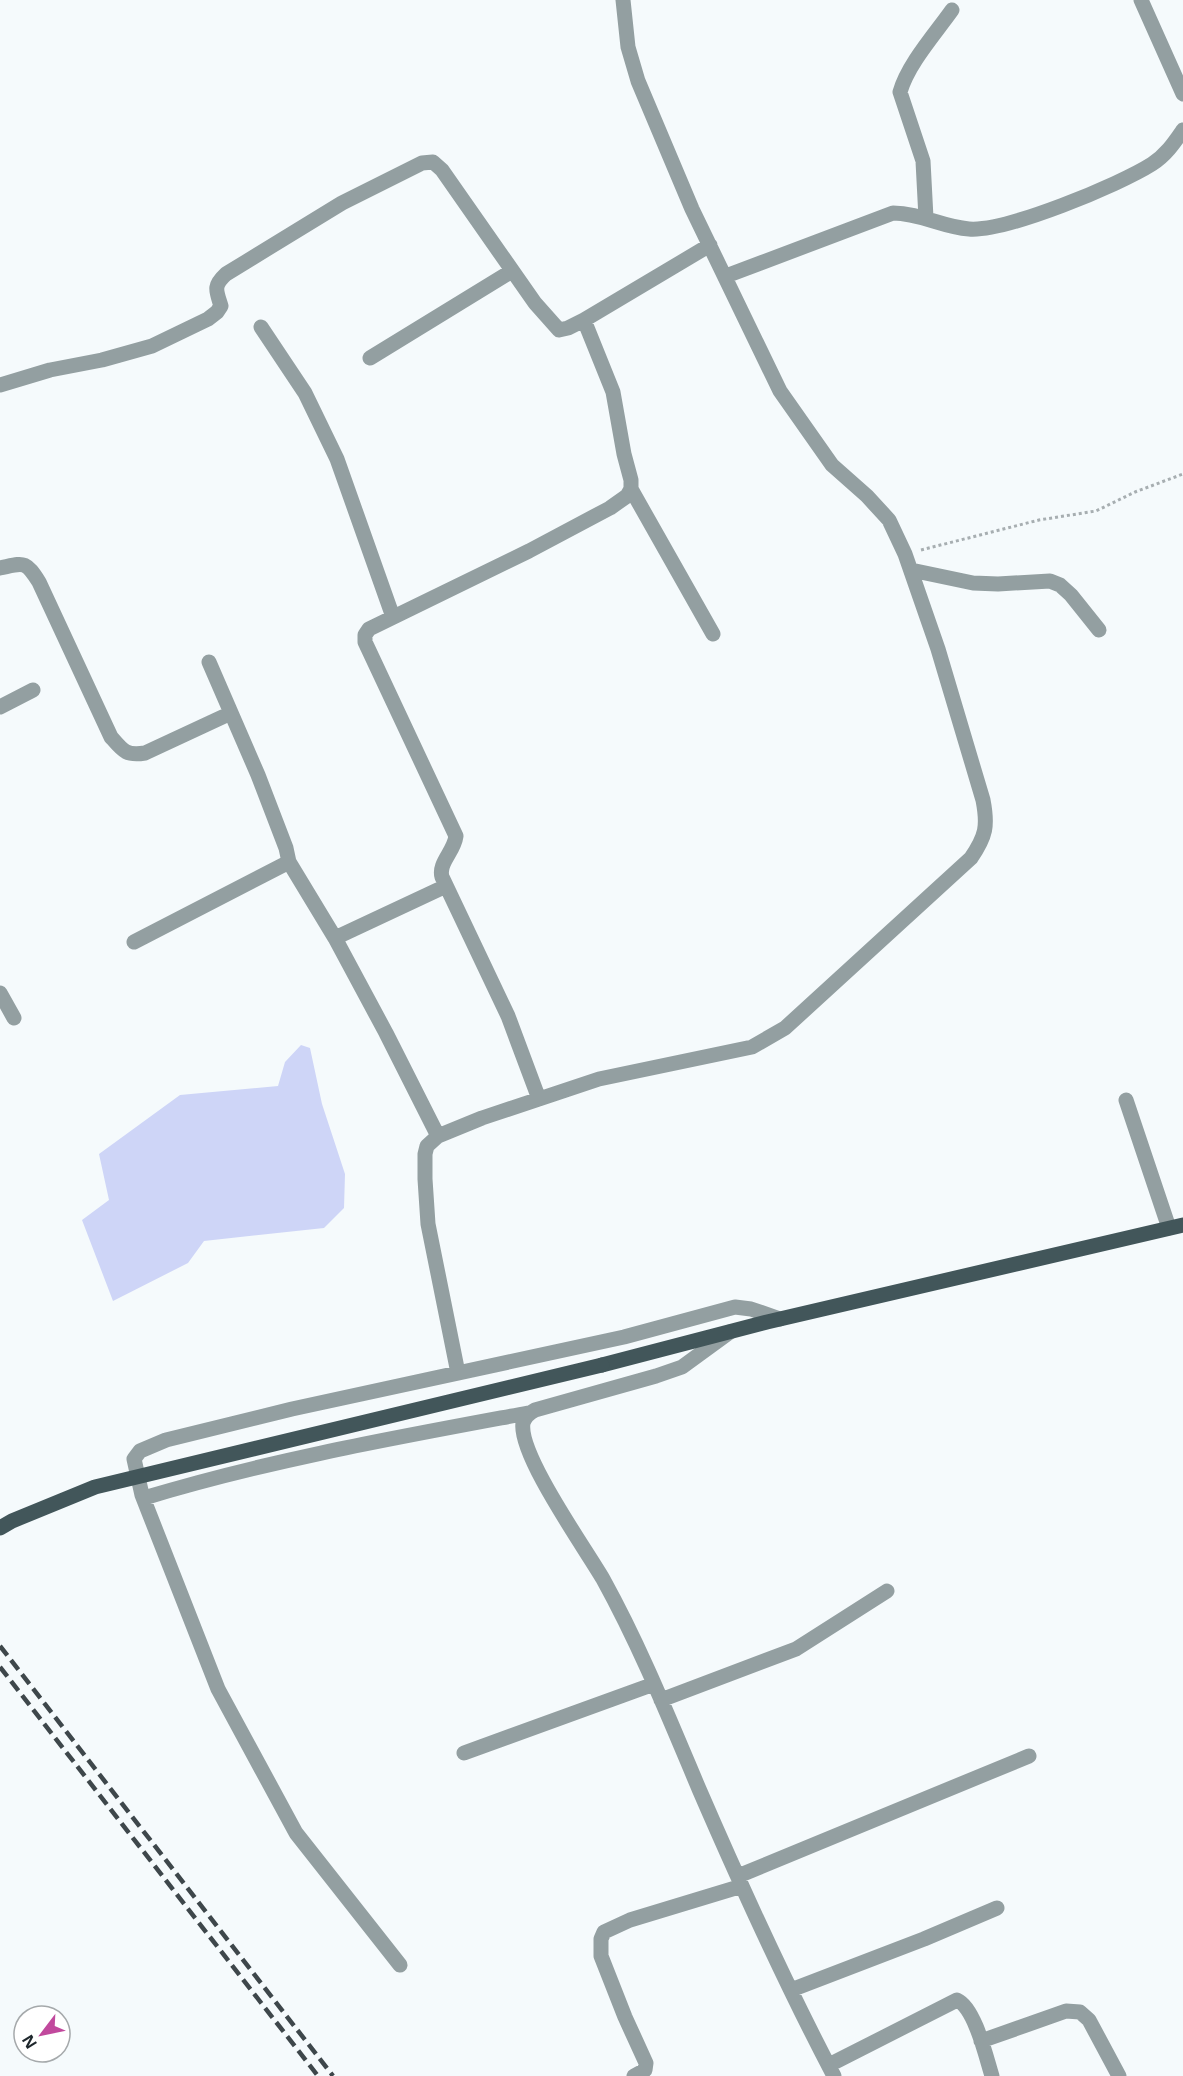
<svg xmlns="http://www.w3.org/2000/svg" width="1183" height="2076" font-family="'Open Sans',sans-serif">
  <rect width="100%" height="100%" fill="#f5fafc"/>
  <path fill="#ced5f7" d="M301 1045 310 1048 322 1104 345 1174 344 1208 324 1228 204 1241 188 1263 113 1301 82 1220 109 1200 99 1154 180 1095 278 1086 285 1062Z"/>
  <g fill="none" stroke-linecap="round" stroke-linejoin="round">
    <path stroke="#a7aeb1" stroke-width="3" stroke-dasharray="3 3" stroke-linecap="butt" d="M921 550 1039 520 1096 511 1135 492 1183 474"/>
    <path stroke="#939fa1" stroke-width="15" d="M1141 0 1183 94
      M926 218 923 161 900 92C908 64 935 34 952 10
      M726 276 893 213C920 213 942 227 969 229 1006 232 1119 185 1152 164 1166 155 1174 143 1183 130
      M261 327 305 393 337 459 393 617
      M370 358 512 271
      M0 385 50 370 102 360 152 346 208 319 217 312 221 306C216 290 213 286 226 274L342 203 422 163 433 162 442 170 535 303 559 330 568 328 584 320 710 245
      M631 489 713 634
      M0 568C24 563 25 560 39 582L111 737C123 751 126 756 145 753L231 713
      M911 570 973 583 998 584 1050 581 1060 585 1071 595 1099 630
      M209 662 258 775 286 848 289 862 335 938 386 1033 438 1136
      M0 707 33 690
      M335 938 446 886
      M134 942 289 862
      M0 993 14 1018
      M539 1099 508 1016 442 877C438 863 454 852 456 836L365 642V635L369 629 529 551 610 508 627 496 631 489V480L624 454 613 392 584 320
      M1126 1100 1169 1228
      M730 1332 682 1367 656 1376 535 1410C529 1413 525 1417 523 1423 518 1454 585 1548 603 1579 640 1646 669 1718 699 1789 741 1886 785 1983 834 2076
      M458 1373 428 1224 425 1179V1154L427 1146 438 1136 482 1118 599 1079 752 1047 785 1028 971 858C986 836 988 826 983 800L938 649 905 554 889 520 867 496 832 465 780 391 692 209 638 81 628 47 623 0
      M144 1498C269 1460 399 1437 528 1413
      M661 1700 796 1649 887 1591
      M464 1753 654 1684
      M738 1876 1029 1756
      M400 1965 296 1833 218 1689 142 1495 134 1459 140 1451 166 1440 292 1409 624 1337 735 1307 751 1309 780 1319
      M791 1990 924 1939 997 1908
      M981 2041 1066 2011 1080 2012 1089 2020 1119 2076
      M829 2065 957 2000C975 2008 986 2057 992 2076
      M634 2076 645 2070 646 2063 625 2017 601 1956V1939L604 1932 630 1920 742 1886"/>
    <path stroke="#42565a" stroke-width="15" d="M602 1365 767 1322 1183 1225"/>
    <path stroke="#3e474b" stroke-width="4.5" stroke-dasharray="12 6" stroke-linecap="butt" d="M0 1646 333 2076
      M0 1667 318 2076"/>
    <path stroke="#42565a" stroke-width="15" d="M0 1528 12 1521 95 1487 602 1365"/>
  </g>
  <g transform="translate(42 2034) rotate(238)"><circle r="28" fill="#ffffff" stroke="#a5a9ab" stroke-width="1.5"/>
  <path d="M0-4.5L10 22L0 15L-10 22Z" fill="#c1499d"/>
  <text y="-9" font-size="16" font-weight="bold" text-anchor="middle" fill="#1e272c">N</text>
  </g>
</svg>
